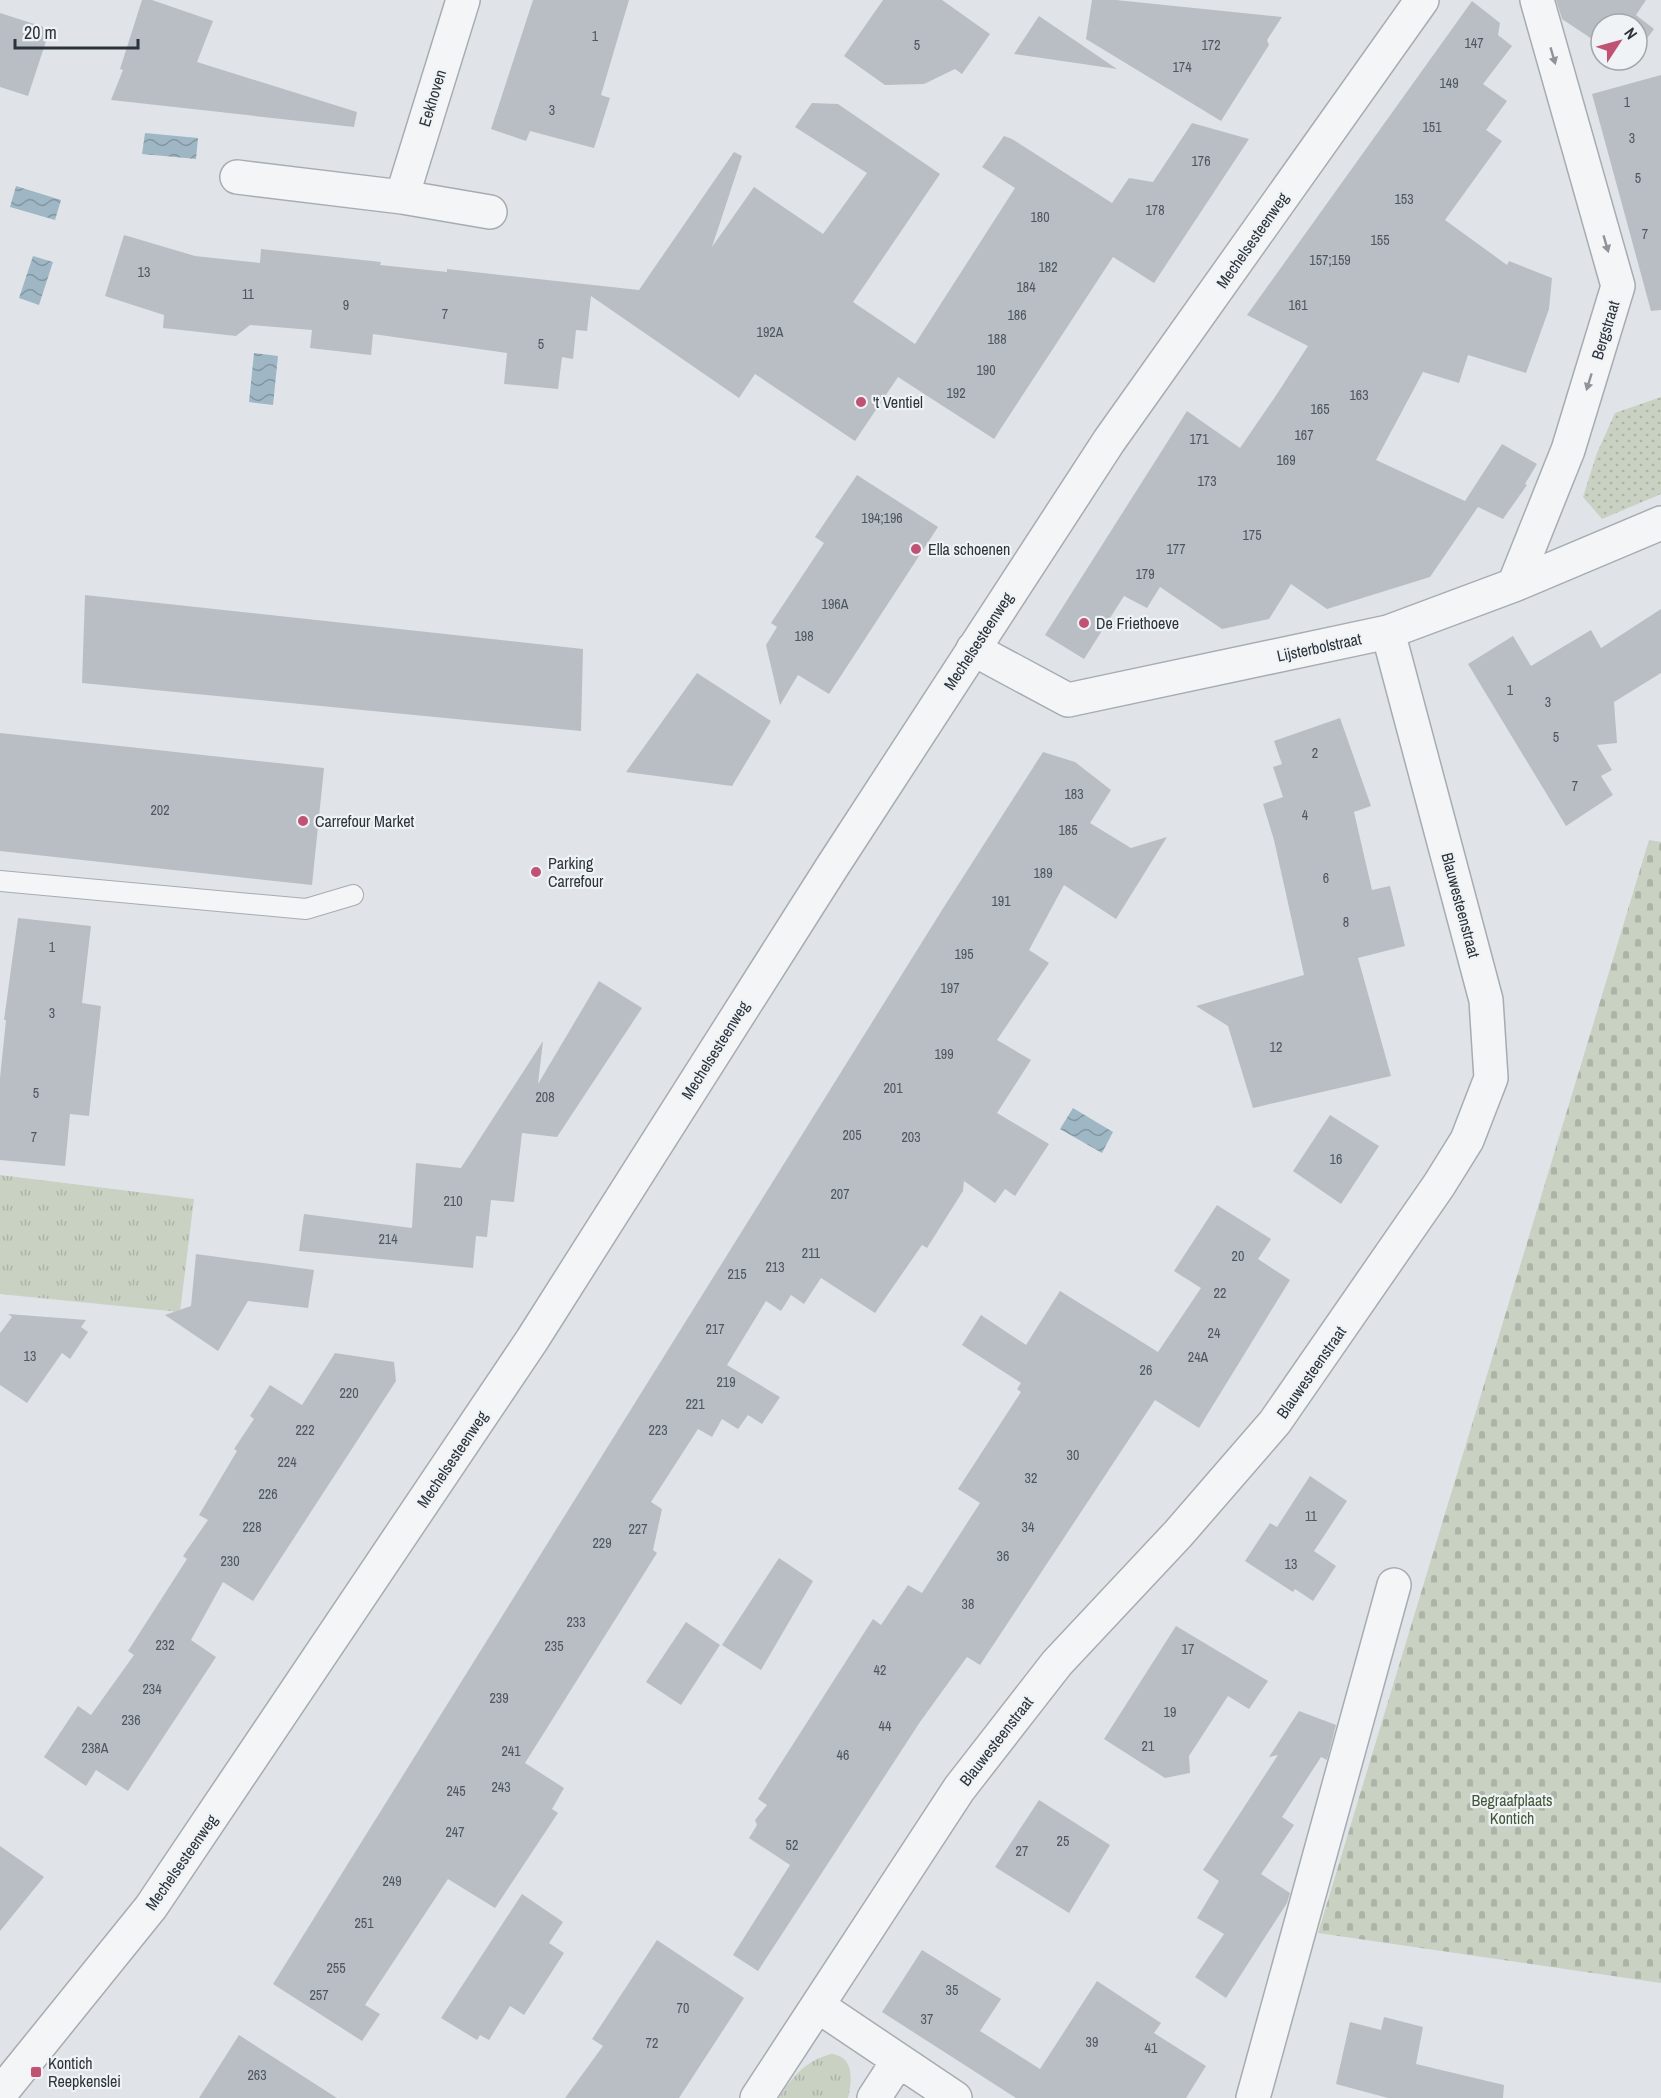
<svg xmlns="http://www.w3.org/2000/svg" width="1661" height="2098" font-family="'Archivo Narrow',sans-serif">
  <defs>
    <pattern id="grass-tufts" width="24" height="20" patternUnits="userSpaceOnUse" patternTransform="scale(1.5)"><rect width="24" height="20" fill="#c8d1c2"/><path d="M3 7l-1-3M5 7V3M7 7l1-3M15 17l-1-3M17 17v-4M19 17l1-3" fill="none" stroke="#acb4a8"/></pattern>
    <pattern id="cemetery-stones" width="16" height="16" patternUnits="userSpaceOnUse" patternTransform="scale(1.5)"><rect width="16" height="16" fill="#c8d1c2"/><path d="M2 7V4a2 2 0 0 1 4 0v3zM10 15v-3a2 2 0 0 1 4 0v3z" fill="#acb4a8"/></pattern>
    <pattern id="park-dots" width="8" height="8" patternUnits="userSpaceOnUse" patternTransform="scale(1.5)"><rect width="8" height="8" fill="#c8d1c2"/><path d="M2 2h.1M6 6h.1" fill="none" stroke="#acb4a8" stroke-width="1.8" stroke-linecap="round"/></pattern>
    <pattern id="water-waves" width="16" height="10" patternUnits="userSpaceOnUse" patternTransform="scale(1.5)"><rect width="16" height="10" fill="#9fb7c4"/><path d="M0 5q4-4 8 0t8 0" fill="none" stroke="#8296a0"/></pattern>
  </defs>
  <rect width="100%" height="100%" fill="#e0e4e8"/>
  <path fill="url(#grass-tufts)" d="M0 1175 194 1199 180 1312 0 1294Z
    M831 2054C855 2056 852 2081 848 2098H779C793 2076 805 2061 831 2054Z"/>
  <path fill="url(#cemetery-stones)" d="M1649 840 1661 842V1983L1318 1933Z"/>
  <path fill="url(#park-dots)" d="M1661 397V494L1602 519 1583 497 1597 453 1615 413Z"/>
  <path fill="url(#water-waves)" d="M145 133 198 138 196 159 142 154Z
    M16 186 61 200 55 220 10 207Z
    M33 256 53 262 39 305 19 298Z
    M254 353 278 356 273 405 249 402Z
    M1073 1108 1113 1132 1102 1153 1060 1129Z"/>
  <path fill="#b8bec4" d="M142 0H152L213 21 197 62 357 112 354 127 111 100 123 70 120 69Z
    M533 0H629L601 95 610 98 594 148 530 131 526 141 491 129Z
    M883 0H942L990 34 962 74 955 69 924 84 885 85 844 56Z
    M1092 0H1116L1282 17 1267 40 1269 45 1221 121 1086 39Z
    M1556 0H1646L1636 15 1654 29 1637 52V24H1601V45L1562 19Z
    M1472 1 1500 23 1498 35 1512 46 1483 84 1507 101 1486 130 1502 141 1445 220 1507 265 1509 261 1552 278 1549 309 1526 373 1468 355 1459 383 1423 372 1376 460 1465 501 1502 444 1537 464 1525 484 1527 485 1503 519 1478 507 1430 577 1327 609 1291 584 1269 619 1222 629 1160 587 1147 608 1124 596 1084 659 1045 635 1187 411 1240 448 1275 397 1308 346 1247 315Z
    M0 13 50 29 28 96 0 87Z
    M1039 16 1117 69 1014 54Z
    M1661 75V310L1651 311 1592 94Z
    M812 103 838 104 940 174 853 302 915 344 1015 188 982 167 1004 136 1012 139 1112 203 1129 178 1153 182 1192 123 1249 139 1154 283 1113 257 994 439 898 377 855 441 755 374 739 398 591 296 587 331 576 330 573 359 562 357 558 389 504 384 507 353 373 334 371 355 310 348 312 330 250 325 236 336 163 328 164 315 105 296 124 235 195 256 260 263 261 249 381 262 380 265 447 272V269L639 290 734 152 742 156 712 247 754 187 823 234 867 173 795 127Z
    M857 475 938 527 829 694 798 675 780 705 766 645 777 627 771 623 824 543 815 537Z
    M85 595 583 649 581 731 82 683Z
    M1661 609V673L1614 702 1617 743 1597 745 1612 770 1601 776 1613 795 1566 826 1468 664 1513 636 1531 666 1591 630 1601 648Z
    M697 673 771 721 732 786 626 772Z
    M1340 718 1371 806 1354 812 1372 890 1390 886 1405 946 1358 958 1391 1076 1253 1108 1228 1026 1196 1006 1304 975 1274 840 1263 804 1283 797 1273 767 1282 764 1274 741Z
    M0 733 324 768 312 885 0 851Z
    M1043 752 1075 762 1111 790 1090 823 1131 848 1167 837 1116 919 1064 885 1029 950 1049 963 997 1040 1031 1060 997 1113 1049 1144 1015 1196 1005 1189 995 1203 964 1181 963 1191 927 1248 922 1245 875 1313 821 1278 804 1304 791 1295 781 1311 766 1301 727 1365 780 1397 762 1424 748 1415 738 1429 722 1419 712 1437 698 1429 651 1502 662 1509 653 1550 657 1553 525 1763 564 1788 552 1809 558 1813 495 1908 448 1879 365 2005 380 2014 362 2041 273 1984 942 910Z
    M18 918 91 926 82 1003 101 1006 89 1116 70 1114 65 1166 0 1160V1078L6 1020H4Z
    M599 981 642 1008 557 1137 522 1133 514 1202 491 1200 487 1237 476 1236 473 1268 299 1251 304 1214 412 1228 416 1163 461 1168 543 1041 538 1084Z
    M1330 1115 1379 1146 1341 1204 1293 1171Z
    M1217 1205 1271 1239 1258 1259 1290 1280 1199 1428 1155 1400 980 1665 967 1657 920 1722 758 1971 733 1955 790 1865 749 1838 757 1825 755 1820 767 1805 758 1799 873 1619 881 1625 908 1585 922 1593 980 1503 958 1489 1021 1392 1017 1389 1021 1383 962 1345 981 1315 1026 1345 1060 1291 1158 1352 1201 1288 1174 1271Z
    M196 1254 314 1270 308 1308 248 1301 218 1351 165 1315 191 1306Z
    M8 1314 86 1320 81 1327 88 1332 70 1359 62 1353 27 1403 0 1385V1333L12 1317Z
    M335 1353 394 1362 396 1381 253 1601 223 1582 191 1640 216 1657 128 1791 96 1770 86 1786 44 1757 78 1706 91 1715 134 1655 128 1651 187 1559 183 1556 208 1520 199 1515 237 1451 234 1449 254 1419 250 1416 270 1385 302 1405Z
    M1310 1476 1347 1501 1314 1551 1336 1566 1313 1601 1295 1589 1293 1592 1245 1561 1270 1523 1277 1527Z
    M779 1558 813 1581 761 1670 722 1645Z
    M686 1622 720 1645 681 1705 646 1682Z
    M1176 1626 1268 1681 1249 1709 1228 1696 1189 1756 1190 1773 1165 1778 1104 1739Z
    M1299 1711 1336 1725 1327 1760 1321 1757 1282 1817 1294 1825 1261 1874 1290 1893 1287 1903 1226 1998 1195 1977 1224 1934 1197 1918 1219 1881 1203 1870 1278 1755 1269 1757Z
    M1039 1800 1110 1845 1069 1913 995 1867Z
    M0 1846 44 1877 0 1931Z
    M522 1894 563 1922 549 1943 564 1953 524 2015 510 2006 489 2040 480 2035 477 2040 441 2018Z
    M657 1940 744 1998 679 2098H565L603 2046 592 2039Z
    M922 1950 1001 1999 980 2031 1040 2069 1097 1981 1161 2023 1154 2033 1206 2066 1186 2098H1016L882 2012Z
    M1384 2017 1423 2027 1416 2064 1504 2085 1503 2098H1388L1336 2084 1350 2022 1381 2030Z
    M239 2035 337 2098H199Z"/>
  <g fill="none" stroke-linecap="round" stroke-linejoin="round">
    <defs>
      <path id="service" d="M0 881 306 909 353 895"/>
      <path id="minor" d="M237 177 402 197 463 0
        M402 197 490 212
        M1514 585 1568 450 1618 286 1537 0
        M973 649 1068 700 1388 632 1514 585 1661 523
        M818 2006 955 2098
        M757 2098 959 1789 1057 1663 1178 1534 1275 1422 1439 1185 1467 1140 1491 1078 1486 1000 1388 632
        M874 2098 898 2061
        M1253 2098 1394 1585"/>
      <path id="tertiary" d="M0 2094 151 1907 532 1340 832 867 1109 441 1422 0"/>
    </defs>
    <use href="#service" stroke="#a6acb1" stroke-width="22"/>
    <use href="#minor" stroke="#a6acb1" stroke-width="36"/>
    <use href="#tertiary" stroke="#a6acb1" stroke-width="36"/>
    <use href="#service" stroke="#f3f5f6" stroke-width="20"/>
    <use href="#minor" stroke="#f3f5f6" stroke-width="33"/>
    <use href="#tertiary" stroke="#f3f5f6" stroke-width="33"/>
  </g>
  <defs><path id="oneway-solid" d="M-6-.8H1V-3.2L6.5 0L1 3.2V.8H-6Z" transform="scale(1.5)"/></defs>
  <g fill="#8f949a">
    <use href="#oneway-solid" transform="translate(1553 56) rotate(74)"/>
    <use href="#oneway-solid" transform="translate(1606 244) rotate(74)"/>
    <use href="#oneway-solid" transform="translate(1589 382) rotate(107)"/>
  </g>
  <g fill="#c05274" stroke="#f0f3f5" stroke-width="2">
    <circle cx="861" cy="402" r="6"/>
    <circle cx="916" cy="549" r="6"/>
    <circle cx="1084" cy="623" r="6"/>
    <circle cx="303" cy="821" r="6"/>
    <circle cx="536" cy="872" r="6"/>
    <rect x="30" y="2066" width="12" height="12" rx="3"/>
  </g>
  <g text-anchor="middle" stroke-width="4.5" stroke-linejoin="round" paint-order="stroke">
    <g font-size="14" fill="#4e565f">
      <text x="595" y="41">1</text>
      <text x="1474" y="48">147</text>
      <text x="917" y="50">5</text>
      <text x="1211" y="50">172</text>
      <text x="1182" y="72">174</text>
      <text x="1449" y="88">149</text>
      <text x="1627" y="107">1</text>
      <text x="552" y="115">3</text>
      <text x="1432" y="132">151</text>
      <text x="1632" y="143">3</text>
      <text x="1201" y="166">176</text>
      <text x="1638" y="183">5</text>
      <text x="1404" y="204">153</text>
      <text x="1155" y="215">178</text>
      <text x="1040" y="222">180</text>
      <text x="1645" y="239">7</text>
      <text x="1380" y="245">155</text>
      <text x="1330" y="265">157;159</text>
      <text x="1048" y="272">182</text>
      <text x="144" y="277">13</text>
      <text x="1026" y="292">184</text>
      <text x="248" y="299">11</text>
      <text x="346" y="310">9</text>
      <text x="1298" y="310">161</text>
      <text x="445" y="319">7</text>
      <text x="1017" y="320">186</text>
      <text x="770" y="337">192A</text>
      <text x="997" y="344">188</text>
      <text x="541" y="349">5</text>
      <text x="986" y="375">190</text>
      <text x="956" y="398">192</text>
      <text x="1359" y="400">163</text>
      <text x="1320" y="414">165</text>
      <text x="1304" y="440">167</text>
      <text x="1199" y="444">171</text>
      <text x="1286" y="465">169</text>
      <text x="1207" y="486">173</text>
      <text x="882" y="523">194;196</text>
      <text x="1252" y="540">175</text>
      <text x="1176" y="554">177</text>
      <text x="1145" y="579">179</text>
      <text x="835" y="609">196A</text>
      <text x="804" y="641">198</text>
      <text x="1510" y="695">1</text>
      <text x="1548" y="707">3</text>
      <text x="1556" y="742">5</text>
      <text x="1315" y="758">2</text>
      <text x="1575" y="791">7</text>
      <text x="1074" y="799">183</text>
      <text x="160" y="815">202</text>
      <text x="1305" y="820">4</text>
      <text x="1068" y="835">185</text>
      <text x="1043" y="878">189</text>
      <text x="1326" y="883">6</text>
      <text x="1001" y="906">191</text>
      <text x="1346" y="927">8</text>
      <text x="52" y="952">1</text>
      <text x="964" y="959">195</text>
      <text x="950" y="993">197</text>
      <text x="52" y="1018">3</text>
      <text x="1276" y="1052">12</text>
      <text x="944" y="1059">199</text>
      <text x="893" y="1093">201</text>
      <text x="36" y="1098">5</text>
      <text x="545" y="1102">208</text>
      <text x="852" y="1140">205</text>
      <text x="34" y="1142">7</text>
      <text x="911" y="1142">203</text>
      <text x="1336" y="1164">16</text>
      <text x="840" y="1199">207</text>
      <text x="453" y="1206">210</text>
      <text x="388" y="1244">214</text>
      <text x="811" y="1258">211</text>
      <text x="1238" y="1261">20</text>
      <text x="775" y="1272">213</text>
      <text x="737" y="1279">215</text>
      <text x="1220" y="1298">22</text>
      <text x="715" y="1334">217</text>
      <text x="1214" y="1338">24</text>
      <text x="30" y="1361">13</text>
      <text x="1198" y="1362">24A</text>
      <text x="1146" y="1375">26</text>
      <text x="726" y="1387">219</text>
      <text x="349" y="1398">220</text>
      <text x="695" y="1409">221</text>
      <text x="305" y="1435">222</text>
      <text x="658" y="1435">223</text>
      <text x="1073" y="1460">30</text>
      <text x="287" y="1467">224</text>
      <text x="1031" y="1483">32</text>
      <text x="268" y="1499">226</text>
      <text x="1311" y="1521">11</text>
      <text x="252" y="1532">228</text>
      <text x="1028" y="1532">34</text>
      <text x="638" y="1534">227</text>
      <text x="602" y="1548">229</text>
      <text x="1003" y="1561">36</text>
      <text x="230" y="1566">230</text>
      <text x="1291" y="1569">13</text>
      <text x="968" y="1609">38</text>
      <text x="576" y="1627">233</text>
      <text x="165" y="1650">232</text>
      <text x="554" y="1651">235</text>
      <text x="1188" y="1654">17</text>
      <text x="880" y="1675">42</text>
      <text x="152" y="1694">234</text>
      <text x="499" y="1703">239</text>
      <text x="1170" y="1717">19</text>
      <text x="131" y="1725">236</text>
      <text x="885" y="1731">44</text>
      <text x="1148" y="1751">21</text>
      <text x="95" y="1753">238A</text>
      <text x="511" y="1756">241</text>
      <text x="843" y="1760">46</text>
      <text x="501" y="1792">243</text>
      <text x="456" y="1796">245</text>
      <text x="455" y="1837">247</text>
      <text x="1063" y="1846">25</text>
      <text x="792" y="1850">52</text>
      <text x="1022" y="1856">27</text>
      <text x="392" y="1886">249</text>
      <text x="364" y="1928">251</text>
      <text x="336" y="1973">255</text>
      <text x="952" y="1995">35</text>
      <text x="319" y="2000">257</text>
      <text x="683" y="2013">70</text>
      <text x="927" y="2024">37</text>
      <text x="1092" y="2047">39</text>
      <text x="652" y="2048">72</text>
      <text x="1151" y="2053">41</text>
      <text x="257" y="2080">263</text>
    </g>
    <g font-size="16" fill="#2b343d" stroke="#f0f3f5">
      <text transform="translate(432 98) rotate(-73)" y="6">Eekhoven</text>
      <text transform="translate(1252 240) rotate(-55)" y="6">Mechelsesteenweg</text>
      <text transform="translate(1605 330) rotate(-73)" y="6">Bergstraat</text>
      <text transform="translate(978 641) rotate(-57)" y="6">Mechelsesteenweg</text>
      <text transform="translate(1319 647) rotate(-12)" y="6">Lijsterbolstraat</text>
      <text transform="translate(1461 905) rotate(75)" y="6">Blauwesteenstraat</text>
      <text transform="translate(715 1050) rotate(-58)" y="6">Mechelsesteenweg</text>
      <text transform="translate(1311 1372) rotate(-55)" y="6">Blauwesteenstraat</text>
      <text transform="translate(452 1459) rotate(-56)" y="6">Mechelsesteenweg</text>
      <text transform="translate(996 1741) rotate(-52)" y="6">Blauwesteenstraat</text>
      <text transform="translate(181 1862) rotate(-55)" y="6">Mechelsesteenweg</text>
    </g>
    <g font-size="16" fill="#2b343d" stroke="#f0f3f5" text-anchor="start">
      <text x="873" y="408">'t Ventiel</text>
      <text x="928" y="555">Ella schoenen</text>
      <text x="1096" y="629">De Friethoeve</text>
      <text x="315" y="827">Carrefour Market</text>
      <text x="548" y="869">Parking<tspan x="548" dy="18">Carrefour</tspan></text>
      <text x="48" y="2069">Kontich<tspan x="48" dy="18">Reepkenslei</tspan></text>
    </g>
    <g font-size="16" fill="#445839" stroke="#f0f3f5">
      <text x="1512" y="1806">Begraafplaats<tspan x="1512" dy="18">Kontich</tspan></text>
    </g>
  </g>
  <g transform="translate(1619 42) rotate(54)"><circle r="28" fill="#f0f3f5" stroke="#a1a7ab" stroke-width="1.5"/>
  <path d="M0-4.5L10 22L0 15L-10 22Z" fill="#c05274"/>
  <text y="-9" font-size="16" font-weight="bold" text-anchor="middle" fill="#2b343d">N</text>
  </g>
  <path d="M15 39v9h123v-9" fill="none" stroke="#2b343d" stroke-width="3"/>
  <text x="24" y="39" font-size="18" fill="#2b343d" stroke="#f0f3f5" stroke-width="4.5" paint-order="stroke">20 m</text>
</svg>
